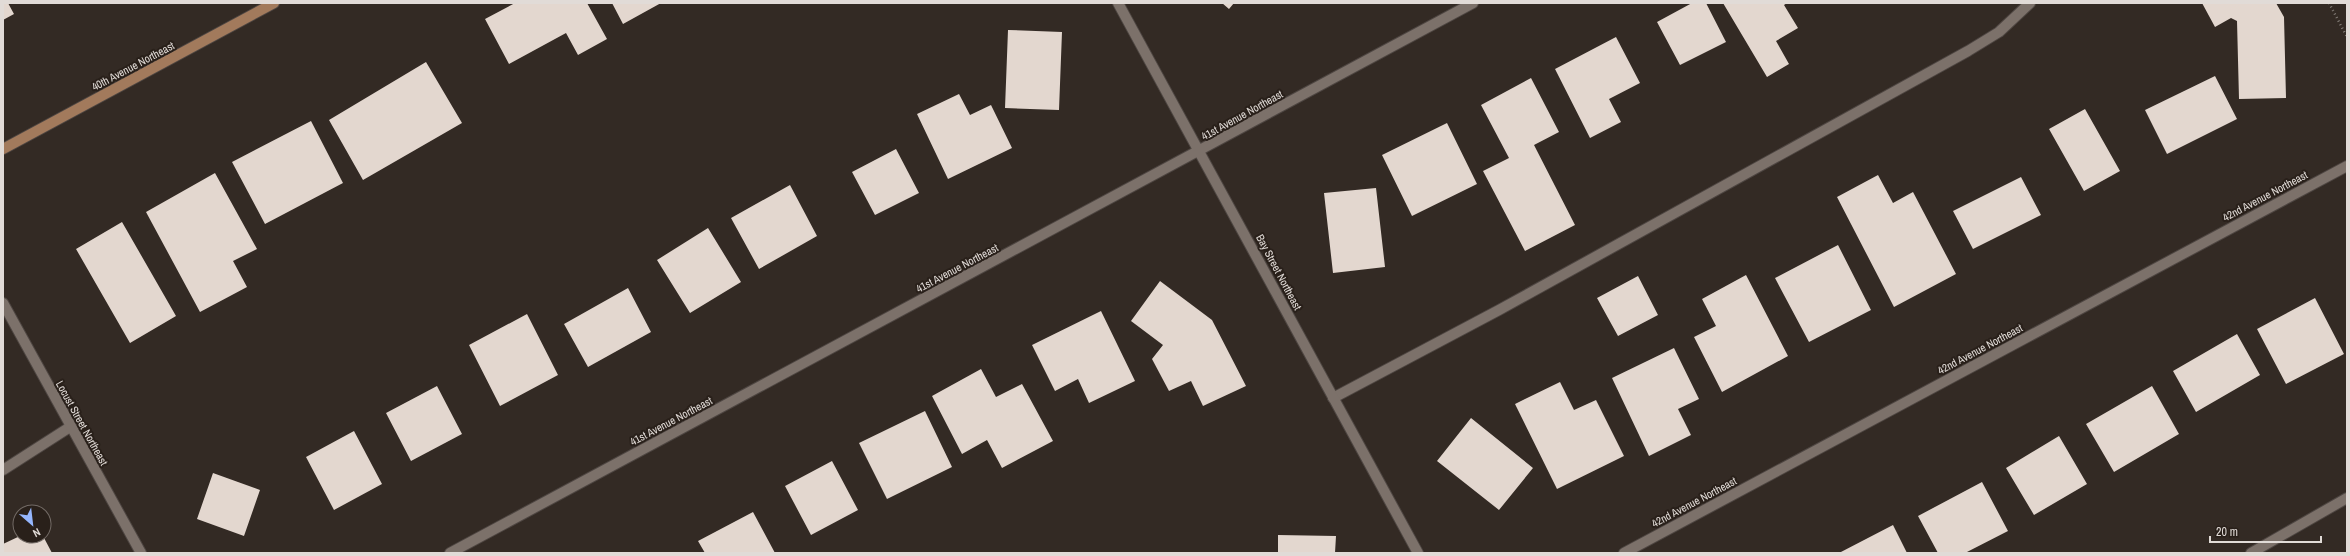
<svg xmlns="http://www.w3.org/2000/svg" width="2350" height="556" font-family="'Archivo Narrow',sans-serif">
  <rect width="100%" height="100%" fill="#332a24"/>
  <path fill="#e3d7cf" d="M3 3H8L14 14 3 20Z
    M515 3H587L607 39 578 55 566 33 509 64 485 19Z
    M612 3H661L623 24Z
    M1222 3H1234L1229 9Z
    M1692 3H1706L1726 42 1680 65 1657 22Z
    M1723 3H1787L1784 5 1798 28 1776 41 1789 64 1767 77Z
    M2202 3H2276L2284 17 2286 98 2239 99 2237 21 2231 18 2215 27Z
    M1008 30 1062 32 1059 110 1005 108Z
    M1616 37 1640 83 1609 99 1621 122 1590 138 1555 69Z
    M426 62 462 123 363 180 329 120Z
    M2215 76 2237 119 2167 154 2145 110Z
    M1531 78 1559 132 1534 145 1575 225 1525 251 1483 171 1509 158 1481 105Z
    M959 94 970 115 991 105 1012 148 948 179 917 114Z
    M2085 109 2120 171 2084 191 2049 129Z
    M311 121 343 183 265 224 232 162Z
    M1447 123 1477 184 1412 216 1382 155Z
    M896 149 919 193 875 215 852 172Z
    M215 173 257 249 233 261 247 287 200 312 146 212Z
    M1878 175 1893 203 1913 192 1956 274 1894 307 1837 197Z
    M2021 177 2041 215 1973 249 1953 211Z
    M790 185 817 236 759 269 731 218Z
    M1376 188 1385 267 1333 273 1324 193Z
    M122 222 176 316 130 343 76 249Z
    M708 228 741 282 690 313 657 260Z
    M1838 245 1871 310 1809 342 1775 278Z
    M1746 275 1788 356 1722 392 1694 337 1716 326 1702 299Z
    M1638 276 1658 315 1618 336 1597 298Z
    M1160 281 1212 320 1246 386 1203 406 1191 381 1169 391 1152 359 1163 345 1131 321Z
    M628 288 651 332 588 367 564 324Z
    M2315 298 2344 354 2286 384 2257 329Z
    M1101 311 1135 381 1089 403 1078 379 1055 391 1032 345Z
    M527 314 558 375 500 406 469 345Z
    M2237 334 2260 375 2196 412 2173 371Z
    M1674 348 1699 399 1678 409 1691 435 1649 456 1612 378Z
    M981 369 996 397 1022 384 1053 441 1002 468 987 440 962 454 932 396Z
    M1560 382 1574 410 1596 400 1624 456 1557 489 1515 404Z
    M437 386 462 434 411 461 386 413Z
    M2152 386 2179 434 2114 472 2086 424Z
    M925 411 952 467 887 499 859 443Z
    M1471 418 1533 468 1499 510 1437 461Z
    M354 431 382 484 334 510 306 457Z
    M2059 436 2087 484 2034 515 2006 468Z
    M832 461 858 510 811 535 785 486Z
    M213 473 260 490 244 536 197 519Z
    M1982 482 2008 531 1965 553H1938L1918 516Z
    M753 512 775 553H705L698 541Z
    M1893 525 1907 553H1839Z
    M1278 535 1336 536 1335 553H1278Z
    M20 536H43L52 553H3V544Z"/>
  <g fill="none" stroke-linecap="round" stroke-linejoin="round">
    <defs>
      <path id="lane" d="M1333 398 1499 310 1968 51 1999 32 2030 3
        M3 470 70 427
        M2251 553 2347 498"/>
      <path id="street" d="M1118 3 1418 553
        M3 303 141 553
        M450 553 1473 3
        M1624 553 2347 166"/>
      <path id="secondary" d="M3 149 274 3"/>
    </defs>
    <use href="#lane" stroke="#4e4642" stroke-width="12"/>
    <use href="#street" stroke="#4e4642" stroke-width="12"/>
    <use href="#secondary" stroke="#4e4642" stroke-width="12"/>
    <path stroke="#87807b" stroke-width="2.5" stroke-dasharray="1 3" stroke-linecap="butt" d="M2329 3 2347 37"/>
    <use href="#lane" stroke="#7c716a" stroke-width="10"/>
    <use href="#street" stroke="#7c716a" stroke-width="10"/>
    <use href="#secondary" stroke="#a27a5c" stroke-width="10"/>
  </g>
  <g text-anchor="middle" stroke-width="4" stroke-linejoin="round" paint-order="stroke">
    <g font-size="11" fill="#e1dbd7" stroke="#29201a">
      <text transform="translate(133 66) rotate(-28)" y="4">40th Avenue Northeast</text>
      <text transform="translate(1242 115) rotate(-29)" y="4">41st Avenue Northeast</text>
      <text transform="translate(2265 196) rotate(-28)" y="4">42nd Avenue Northeast</text>
      <text transform="translate(957 268) rotate(-28)" y="4">41st Avenue Northeast</text>
      <text transform="translate(1279 272) rotate(62)" y="4">Bay Street Northeast</text>
      <text transform="translate(1980 349) rotate(-28)" y="4">42nd Avenue Northeast</text>
      <text transform="translate(671 421) rotate(-28)" y="4">41st Avenue Northeast</text>
      <text transform="translate(82 423) rotate(61)" y="4">Locust Street Northeast</text>
      <text transform="translate(1694 502) rotate(-28)" y="4">42nd Avenue Northeast</text>
    </g>
  </g>
  <rect width="2350" height="556" fill="none" stroke="#e1dbd7" stroke-width="8"/>
  <g transform="translate(32 524) rotate(152)"><circle r="19" fill="#29201a" stroke="#736b66"/>
  <path d="M0-3L7 15L0 10L-7 15Z" fill="#95b6fd"/>
  <text y="-6" font-size="11" font-weight="bold" text-anchor="middle" fill="#e1dbd7">N</text>
  </g>
  <path d="M2210 536v6h111v-6" fill="none" stroke="#e1dbd7" stroke-width="2"/>
  <text x="2216" y="536" font-size="12" fill="#e1dbd7" stroke="#29201a" stroke-width="3" paint-order="stroke">20 m</text>
</svg>
